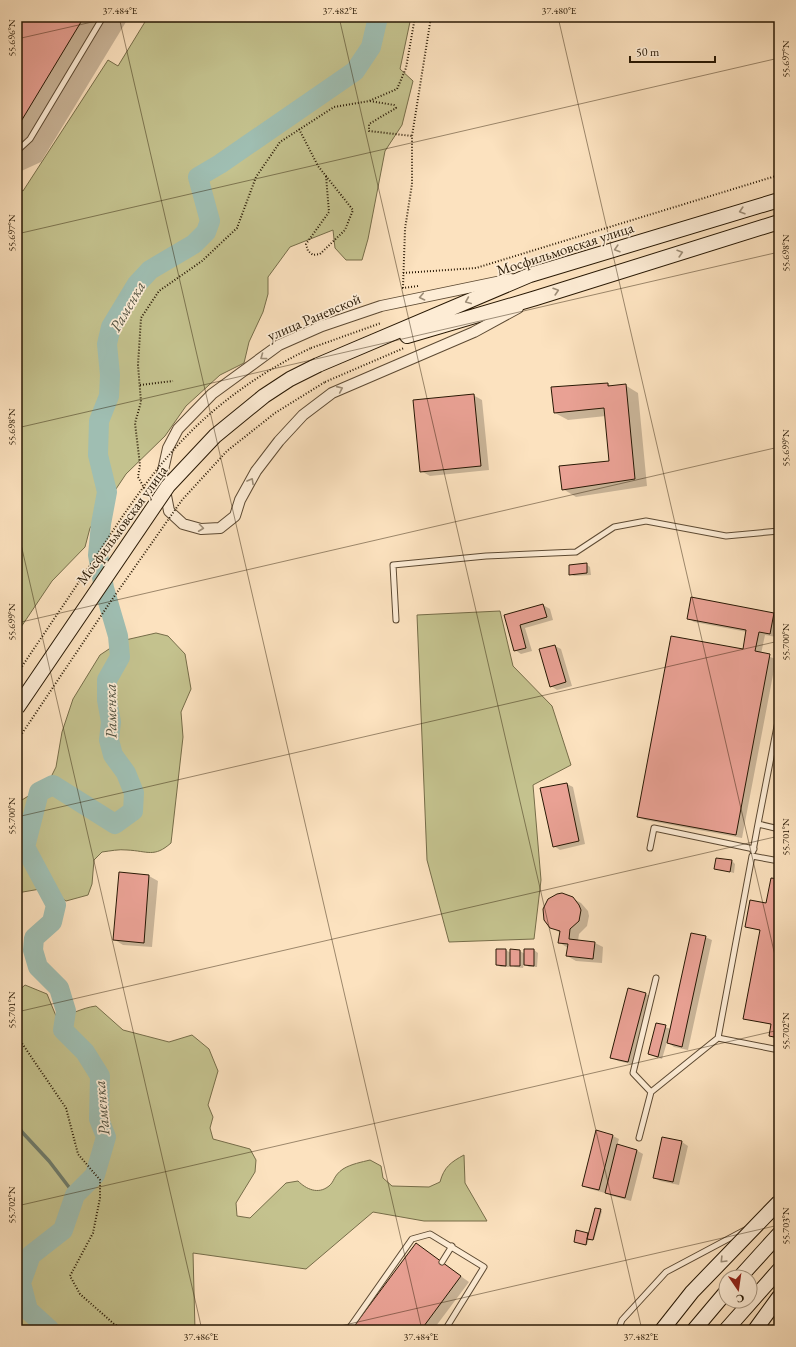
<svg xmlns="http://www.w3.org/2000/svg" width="796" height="1347" font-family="'EB Garamond',serif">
  <rect width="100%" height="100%" fill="#fce2bf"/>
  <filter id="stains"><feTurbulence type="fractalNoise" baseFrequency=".005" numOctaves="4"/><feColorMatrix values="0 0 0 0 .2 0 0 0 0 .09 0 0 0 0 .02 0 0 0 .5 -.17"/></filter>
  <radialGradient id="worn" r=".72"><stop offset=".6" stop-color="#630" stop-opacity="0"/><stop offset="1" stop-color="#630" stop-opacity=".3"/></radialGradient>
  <path fill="#c4c28e" stroke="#766d49" d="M148 17H411L400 69 413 81 402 125 385 151 368 239 362 260H346L335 248 333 230 290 247 268 277V294L263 312 249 342 244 363 220 375 186 406 165 436 126 474 90 528 85 547 52 581 17 633V188L23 191 108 60 118 66Z
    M500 611 513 666 552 706 571 765 533 785 541 880 534 939 449 942 427 860 417 615Z
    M156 633 168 636 185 654 191 689 181 712 183 737 171 843C154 858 148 851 127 850 119 849 110 851 102 852L94 860 92 884 88 895 66 901 46 888 17 893V803L43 787 51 777 56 767 62 732 73 699 100 655 121 641Z
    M25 985 47 994 56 1016C71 1016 80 1008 96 1006L123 1030 169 1042 192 1035 209 1049 218 1071 208 1105 213 1117 210 1128 213 1139 250 1149 256 1160 255 1172 236 1203 237 1216 250 1218 286 1183 298 1181C306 1189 318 1195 329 1186 335 1181 333 1176 343 1169 351 1164 362 1162 370 1160L381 1166 383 1178 392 1186 429 1187 440 1182C444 1167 451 1162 464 1155L465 1183 487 1221H424L373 1212 306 1269 193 1253 195 1330H17V1030L20 1027 17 992Z"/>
  <path fill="#0003" d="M17 17H129L41 162 17 173Z
    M608 384 612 387 625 385 638 393 647 486 576 497 563 489 611 462 606 416 568 420 555 413Z
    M473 395 482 400 489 470 430 476 421 471Z
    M779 562V573L777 571Z
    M586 564 590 567 591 575 574 576 570 574Z
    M543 605 550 609 553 620 525 628 532 651 521 654 515 650 505 616Z
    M773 613 779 617 776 637 765 635 761 654 776 659 742 838 645 820 638 817 744 650 747 632 694 622 688 618Z
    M555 646 561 649 572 686 557 690 551 686Z
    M567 784 573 787 585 844 560 850 554 846Z
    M732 861 735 864 734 873 715 868Z
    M120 873 149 876 158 881 152 947 123 945 115 940Z
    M779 880V1039L770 1036 772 1025 744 1018 761 931 746 927 767 904Z
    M572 898 581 903 588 911 589 916 587 926 579 934 578 941 595 943 603 947 602 963 576 961 567 956 568 948 560 943V933L547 924 543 914 544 909Z
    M705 937 712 940 688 1050 674 1047 667 1042 662 1059 653 1056 649 1054 656 1024 671 1029Z
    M506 950 511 953 520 951 525 954 534 950 538 953 537 967H529L524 964 523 968 515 967 510 964V967H501L497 965Z
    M646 994 652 997 635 1065 618 1061 611 1057Z
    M613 1136 619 1139 617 1146 636 1150 643 1154 631 1201 612 1196 605 1192V1193L590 1189 583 1186Z
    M663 1138 682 1142 688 1146 679 1185 660 1181 654 1177Z
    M600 1210 602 1211 594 1240 589 1239 587 1245 577 1242V1232L589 1234Z
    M416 1244 469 1282 433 1330H352Z"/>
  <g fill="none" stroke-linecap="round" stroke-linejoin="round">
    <path stroke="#6f7c6c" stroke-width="3.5" d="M17 1123 22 1132 49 1161 75 1195"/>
    <path stroke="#9fbeb2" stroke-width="20" d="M50 1330 28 1310 21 1283 31 1255 63 1230 75 1195 95 1175 106 1137 99 1119 100 1076 85 1052 63 1030 66 1011 59 988 38 967 33 950 34 938 52 922 56 905 25 847 39 792 53 785 115 824 133 811 134 793 126 773 113 755 109 740 111 722 107 700V680L120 657 118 636 104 588 98 555 101 524 107 492 98 455 99 421 109 396 110 375 107 344 111 327 137 284 150 270 194 244 206 232 210 221 198 177 220 164 355 71 371 47 378 17"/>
  </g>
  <path fill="#e9a194" stroke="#281804" d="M17 17H84L17 128Z
    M608 383V386L626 384 635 479 562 490 559 466 609 461 604 408 554 413 551 387Z
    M474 394 481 466 420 472 413 400Z
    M587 563V573L569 575V565Z
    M691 597 774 613 770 634 759 632 755 651 770 654 736 835 637 817 671 636 743 649 746 630 687 619Z
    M543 604 547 617 520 625 526 648 514 651 504 615Z
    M555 645 566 682 550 687 539 649Z
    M567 783 579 841 553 847 540 788Z
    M716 858 732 860 730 872 714 869Z
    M119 872 149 875 144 943 113 940Z
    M771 878 779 879V1038L769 1036 771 1024 743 1019 760 930 745 927 750 900 766 903Z
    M562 893 573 897 579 905 581 910 579 921 570 929 569 939 595 942 593 959 566 956 568 944 558 943 560 931 550 928 544 920 543 909 548 899 557 894Z
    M691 933 706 936 682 1047 667 1043Z
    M496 949H506V966L496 965Z
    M510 949 520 950V966H510Z
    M524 949H534V966L524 965Z
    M628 988 646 993 628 1062 610 1058Z
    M656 1023 666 1025 658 1057 648 1054Z
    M596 1130 613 1135 599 1190 582 1186Z
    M662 1137 682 1141 673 1182 653 1178Z
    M617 1144 637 1150 625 1198 605 1193Z
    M595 1208 601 1209 593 1240 587 1239Z
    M576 1230 588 1233 586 1245 574 1242Z
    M416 1243 461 1276 421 1330H351Z"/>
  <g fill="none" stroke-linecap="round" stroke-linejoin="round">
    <defs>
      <path id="lane" d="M17 151 30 139 103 17
        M396 620 393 565 486 556 576 552 614 527 646 521 726 536 779 531
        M779 716 758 824 779 829
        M650 848 654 828 754 849
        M753 851 758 824
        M718 1038 752 856 779 861
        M651 1092 633 1073 656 978
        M639 1138 651 1092 718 1038 779 1050
        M442 1262 452 1246
        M348 1330 412 1239 430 1234 484 1267 445 1330
        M618 1330 622 1320 666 1272 745 1230"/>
      <path id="street" d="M511 279 381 306 322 326 279 345 212 394 178 429 168 448 162 475 169 511 183 524 201 529 220 528 235 516 240 500 256 471 279 441 303 415 332 393 474 332 518 308"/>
      <path id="secondary" d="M407 336 536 298 779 222
        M318 365 530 275 779 200
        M740 1277 779 1234
        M694 1330 726 1292
        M726 1330 779 1270
        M755 1330 779 1297"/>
    </defs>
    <use href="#lane" stroke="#5d4a33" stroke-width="7"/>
    <use href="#street" stroke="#5d4a33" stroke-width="12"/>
    <use href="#secondary" stroke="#281804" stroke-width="16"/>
    <path stroke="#281804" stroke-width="2" stroke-dasharray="1 2" stroke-linecap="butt" d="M370 101 394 105 396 108 369 124V131L412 136
      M299 129 318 166 353 210 345 230 320 254 313 255 308 251 306 244 329 212 326 176
      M403 273 476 268 779 175
      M418 286 403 288 405 229 412 184V136L431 17
      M311 348 381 323
      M325 382 404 348
      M140 385 173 381
      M146 491 138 477 140 465 135 423 141 402 138 365 141 318 159 291 202 261 237 228 256 177 280 142 334 107 369 101 397 89 406 68 415 17
      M17 1036 66 1108 78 1154 100 1180V1198L93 1233 70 1276 80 1294 114 1324 127 1330"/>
    <use href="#lane" stroke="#fdecd5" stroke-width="5"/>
    <use href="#street" stroke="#fdecd5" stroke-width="10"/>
    <use href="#secondary" stroke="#fdecd5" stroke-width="14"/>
    <defs>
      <path id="secondary-bridge" d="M17 708 168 486 215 436 264 396 290 379 318 365
        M662 1330 692 1292 779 1202"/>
    </defs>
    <use href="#secondary-bridge" stroke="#281804" stroke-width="16" stroke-linecap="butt"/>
    <path stroke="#281804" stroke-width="2" stroke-dasharray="1 2" stroke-linecap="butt" d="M17 674C43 635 69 597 95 558 127 509 159 460 203 420 235 391 271 367 311 348
      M17 741 111 601 182 500 227 451 275 413 325 382"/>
    <use href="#secondary-bridge" stroke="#fdecd5" stroke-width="14"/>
  </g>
  <defs><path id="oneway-chevron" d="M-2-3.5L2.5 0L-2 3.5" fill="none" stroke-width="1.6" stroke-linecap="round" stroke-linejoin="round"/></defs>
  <g stroke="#9d8d77">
    <use href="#oneway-chevron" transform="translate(742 211) rotate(163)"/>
    <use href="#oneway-chevron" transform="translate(617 249) rotate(163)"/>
    <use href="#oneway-chevron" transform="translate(680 253) rotate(-17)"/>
    <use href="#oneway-chevron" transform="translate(556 291) rotate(-17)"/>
    <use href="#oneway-chevron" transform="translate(422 297) rotate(168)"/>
    <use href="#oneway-chevron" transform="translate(468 301) rotate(157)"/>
    <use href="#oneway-chevron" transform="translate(263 357) rotate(144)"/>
    <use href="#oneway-chevron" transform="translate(340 389) rotate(-24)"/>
    <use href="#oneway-chevron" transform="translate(251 481) rotate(-61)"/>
    <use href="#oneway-chevron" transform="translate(201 528) rotate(7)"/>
    <use href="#oneway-chevron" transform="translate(723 1260) rotate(134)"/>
  </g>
  <path fill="none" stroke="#281804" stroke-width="1" stroke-opacity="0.45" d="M119 17 422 1330M339 17 642 1330M558 17 779 973M778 17 779 22M17 39 114 17M17 234 779 58M17 428 779 252M17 527 202 1330M17 623 779 447M17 817 779 641M17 1012 779 836M17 1206 779 1030M323 1330 779 1225"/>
  <g text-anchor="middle" stroke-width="3.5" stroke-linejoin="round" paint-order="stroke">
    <g font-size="15" fill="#281804" stroke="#fdecd5">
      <text transform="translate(565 249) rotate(-18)" y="5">Мосфильмовская улица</text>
      <text transform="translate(314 317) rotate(-23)" y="5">улица Раневской</text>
      <text transform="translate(122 525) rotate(-54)" y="5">Мосфильмовская улица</text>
    </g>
    <g font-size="16" font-style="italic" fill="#525241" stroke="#fdecd5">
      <text transform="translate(127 306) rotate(-60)" y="6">Раменка</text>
      <text transform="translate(110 711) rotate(-91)" y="6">Раменка</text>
      <text transform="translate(101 1108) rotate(-95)" y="6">Раменка</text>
    </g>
  </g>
  <rect width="796" height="1347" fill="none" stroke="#fce2bf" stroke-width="44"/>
  <g transform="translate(738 1289) rotate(167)"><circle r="19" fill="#fdecd5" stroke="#a89781"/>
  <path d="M0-3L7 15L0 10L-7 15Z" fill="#8f2418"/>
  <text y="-6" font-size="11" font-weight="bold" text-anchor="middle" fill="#281804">С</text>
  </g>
  <path d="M630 56v6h85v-6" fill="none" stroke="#281804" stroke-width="2"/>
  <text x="636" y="56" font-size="12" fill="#281804" stroke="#fdecd5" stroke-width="3" paint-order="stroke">50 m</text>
  <rect x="22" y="22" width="752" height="1303" fill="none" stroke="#281804" stroke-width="1.5"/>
  <g font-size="10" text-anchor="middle" fill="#281804">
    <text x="120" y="14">37.484°E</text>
    <text x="340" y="14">37.482°E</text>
    <text x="559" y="14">37.480°E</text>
    <text transform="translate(11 38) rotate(-90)" y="4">55.696°N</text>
    <text transform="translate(785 59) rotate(-90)" y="4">55.697°N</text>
    <text transform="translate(11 233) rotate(-90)" y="4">55.697°N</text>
    <text transform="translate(785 253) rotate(-90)" y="4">55.698°N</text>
    <text transform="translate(11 427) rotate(-90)" y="4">55.698°N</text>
    <text transform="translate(785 448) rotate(-90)" y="4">55.699°N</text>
    <text transform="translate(11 622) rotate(-90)" y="4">55.699°N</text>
    <text transform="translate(785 642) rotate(-90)" y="4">55.700°N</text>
    <text transform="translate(11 816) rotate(-90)" y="4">55.700°N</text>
    <text transform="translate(785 837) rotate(-90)" y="4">55.701°N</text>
    <text transform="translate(11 1010) rotate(-90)" y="4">55.701°N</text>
    <text transform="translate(785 1031) rotate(-90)" y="4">55.702°N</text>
    <text transform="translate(11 1205) rotate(-90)" y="4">55.702°N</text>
    <text transform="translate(785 1226) rotate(-90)" y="4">55.703°N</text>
    <text x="201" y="1340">37.486°E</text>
    <text x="421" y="1340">37.484°E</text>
    <text x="641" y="1340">37.482°E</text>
  </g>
  <rect width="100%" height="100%" filter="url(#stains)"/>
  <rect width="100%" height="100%" fill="url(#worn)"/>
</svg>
